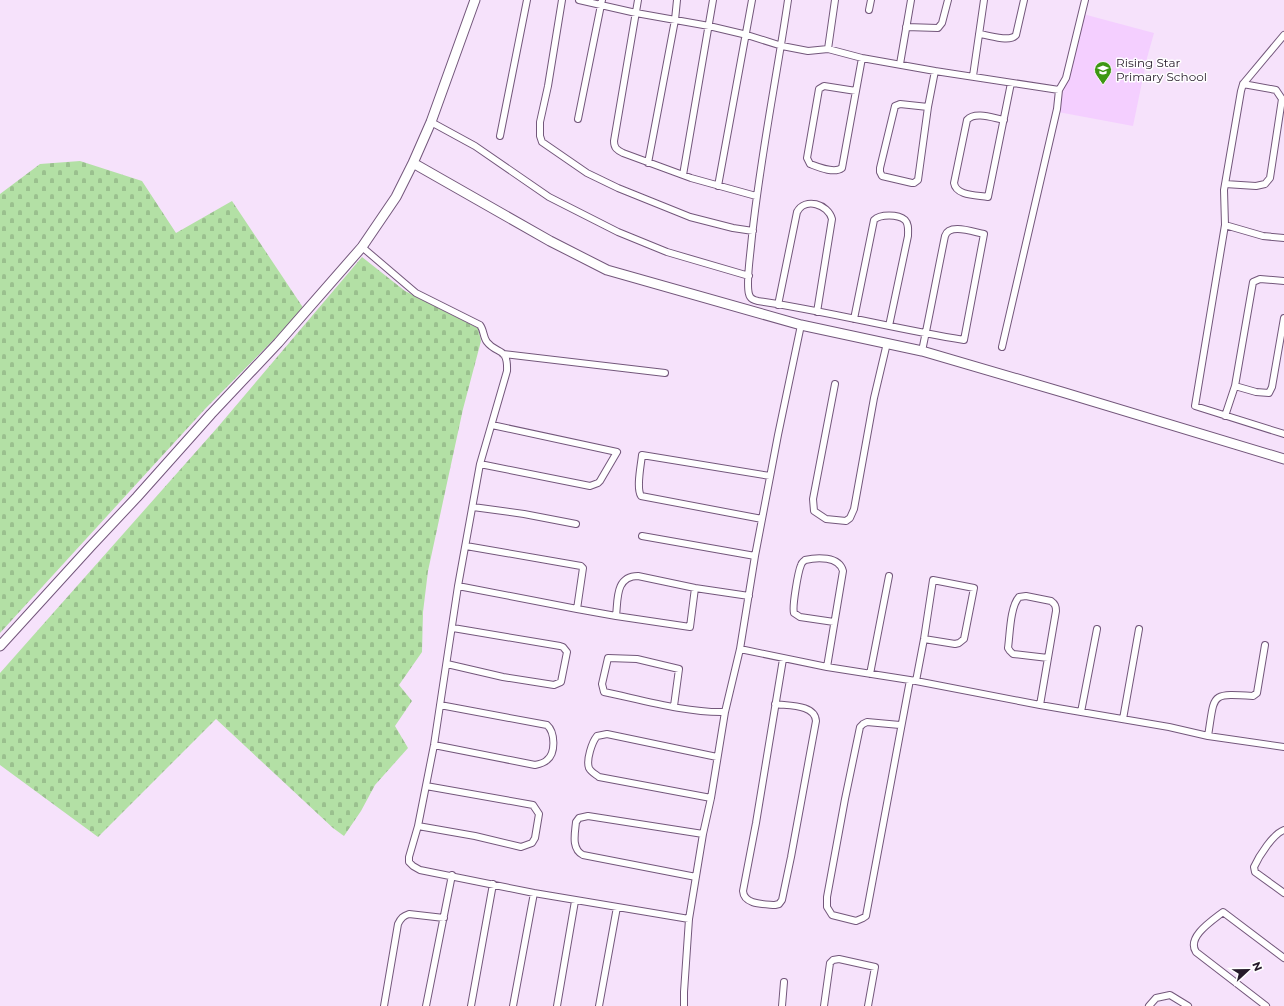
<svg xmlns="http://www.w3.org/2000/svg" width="1284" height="1006" font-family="Montserrat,sans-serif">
  <defs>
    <pattern id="cemetery-stones" width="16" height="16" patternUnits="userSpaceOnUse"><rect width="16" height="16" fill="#b3e0a5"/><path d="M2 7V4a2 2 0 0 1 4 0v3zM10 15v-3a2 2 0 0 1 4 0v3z" fill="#9ac08e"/></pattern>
  </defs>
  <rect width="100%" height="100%" fill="#f6e2fb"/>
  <path fill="#f4cfff" d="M1083 14 1154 33 1147 58 1133 126 1058 112Z"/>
  <path fill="url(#cemetery-stones)" d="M80 161 142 181 176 233 232 201 304 309 205 409 0 633V194L40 164Z
    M362 257 405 291 478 328 481 341 463 409 428 571 423 612 422 652 399 685 412 701 395 726 408 748 375 785 361 811 344 836 333 828 216 719 98 837 0 765V673L217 428Z"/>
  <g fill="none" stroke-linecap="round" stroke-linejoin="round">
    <defs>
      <path id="street" d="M562 0 548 86 540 122V136L542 142 587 173 618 188 690 217 733 228 753 231
        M579 0 636 13 709 26 747 35 782 46 808 51 828 49 862 58 935 71 1059 90
        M638 0 614 141C614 148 617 150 623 153L691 178 756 196
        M788 0C776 82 759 163 751 246 750 257 746 284 749 294 750 299 754 300 758 301 827 311 895 329 964 340L984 234C973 232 949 223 945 236 937 275 930 313 922 351
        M869 10 871 0
        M906 27 938 28 942 23 948 0
        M979 34C989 35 1010 43 1016 35L1024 0
        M1284 35 1243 84 1241 91 1224 190 1225 225 1195 406 1284 434
        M828 49 835 0
        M900 64 911 0
        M973 76 984 0
        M856 91 824 86 819 89 807 158 810 164C818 167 834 174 842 168L862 58
        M928 107 900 104 895 106 880 168V172L882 176 912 183H914L918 180 928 107 935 71
        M578 119 602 0
        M1004 120C993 118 975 111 967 120L954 183C956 196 977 195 988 197L1011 83
        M431 122 475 146 549 197 618 232 667 252 749 276
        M500 136 527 0
        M648 163 675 20 677 0
        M683 175 713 0
        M1225 184 1256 186 1265 184 1270 178 1282 99 1276 90 1243 84
        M718 186 752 0
        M1225 225 1263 236 1284 238
        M362 247 416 293 480 325C484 330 483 337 487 342 497 355 508 346 507 371L480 464 458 586 434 745 418 826 409 857V862L413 866 420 870 534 893 689 919
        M778 305 797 212C805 197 828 204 832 219L817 312
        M854 319 874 220C880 214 898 214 905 220 909 224 908 230 908 236L889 326
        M1002 347 1057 109 1059 90 1066 78 1085 0
        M503 354 665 373
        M835 384 813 499 814 511 826 519 846 521 850 518 854 509 874 398 887 343
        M1235 386 1256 392 1269 393 1272 387 1284 318
        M1225 416 1235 386 1253 282 1260 279 1284 281
        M480 464 590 486 598 483 600 481 617 452 492 425
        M473 507 524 514 576 524
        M762 519 641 496C636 488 641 465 642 455L770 476
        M642 536 755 556
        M458 586 577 609 583 568 581 566 466 546
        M695 588 690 627 616 616C618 600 615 576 638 576L695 588 749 596
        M577 609 616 616
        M740 649 827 667 916 681 1040 705 1169 727 1208 736 1284 747
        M447 664 503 677 554 685 561 682 567 652 563 647 560 646 453 628
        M827 667 843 571C839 556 817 557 805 560 803 562 802 562 801 565 798 572 792 607 794 613L800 617 834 622
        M870 674 889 576
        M916 681 924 639 933 580 974 588 964 639 959 643 955 644 924 639
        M775 704C788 706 815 704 816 721L791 857 782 900 779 904 775 905C764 904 744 905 743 891L756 823 783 659
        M1040 705 1056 611C1056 606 1055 604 1051 601L1026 596 1019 597C1010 607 1010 634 1008 648L1010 651 1013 654 1048 658
        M674 706 679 669 637 659 608 658 602 684 604 692C642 700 687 713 725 712
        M1081 712 1097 629
        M1123 719 1139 629
        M900 725 867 722 863 724 860 727 845 799 827 897V907L832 915 856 921 863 918 866 916 910 680
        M1208 736C1215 694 1209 693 1253 696L1257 693 1265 645
        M434 745 535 765C540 764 544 763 547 760 556 753 555 732 547 725L440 705
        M711 798 599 777C595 774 591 772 589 768 586 760 592 742 597 736L607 734 717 757
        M418 826 475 836 521 847 532 843 535 838 539 814 533 805 426 786
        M1284 830C1273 834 1259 856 1254 867L1255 872 1284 893
        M696 877 583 855C571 849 575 833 576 822L579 818 588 816 703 834
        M384 1006 398 924C401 918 403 916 409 914L444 918
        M426 1006 452 875
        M471 1006 493 884
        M513 1006 534 893
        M557 1006 575 901
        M599 1006 617 907
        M684 1006V992L689 919 703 834 711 798 725 712 740 649 755 556 778 435 801 325
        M782 1006 784 982
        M824 1006 830 963 833 960 839 959 875 967 868 1006
        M1149 1006 1156 998 1170 995 1188 1006
        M1266 1006 1196 952C1186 937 1213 920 1223 912L1284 958"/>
      <path id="secondary" d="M413 163 550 241 607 270 801 325 922 351 1062 392 1284 459
        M0 646 91 546 137 497 211 414 278 343 362 247 396 197 413 163 431 122 475 0"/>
    </defs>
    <use href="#street" stroke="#73577b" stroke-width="8"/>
    <use href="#secondary" stroke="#73577b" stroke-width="11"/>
    <use href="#street" stroke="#fff" stroke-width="6"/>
    <use href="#secondary" stroke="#fff" stroke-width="9"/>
  </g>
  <defs>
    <symbol id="school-pin" viewBox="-11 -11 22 30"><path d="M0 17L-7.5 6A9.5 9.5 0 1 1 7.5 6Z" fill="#3d9713" stroke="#fff"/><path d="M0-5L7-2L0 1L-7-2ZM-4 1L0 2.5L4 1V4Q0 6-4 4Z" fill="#fff"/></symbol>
  </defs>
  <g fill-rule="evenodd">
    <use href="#school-pin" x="1093" y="60" width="20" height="27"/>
  </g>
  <g text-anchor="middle" stroke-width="3" stroke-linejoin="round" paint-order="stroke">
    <g font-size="12" fill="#261b2a" stroke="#fff" text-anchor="start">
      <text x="1116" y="67">Rising Star<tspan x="1116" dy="14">Primary School</tspan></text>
    </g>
  </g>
  <g transform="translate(1248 970) rotate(68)" stroke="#ffffff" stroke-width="3" paint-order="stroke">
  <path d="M0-3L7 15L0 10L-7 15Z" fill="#261b2a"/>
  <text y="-6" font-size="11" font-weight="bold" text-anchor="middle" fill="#261b2a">N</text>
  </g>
</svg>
